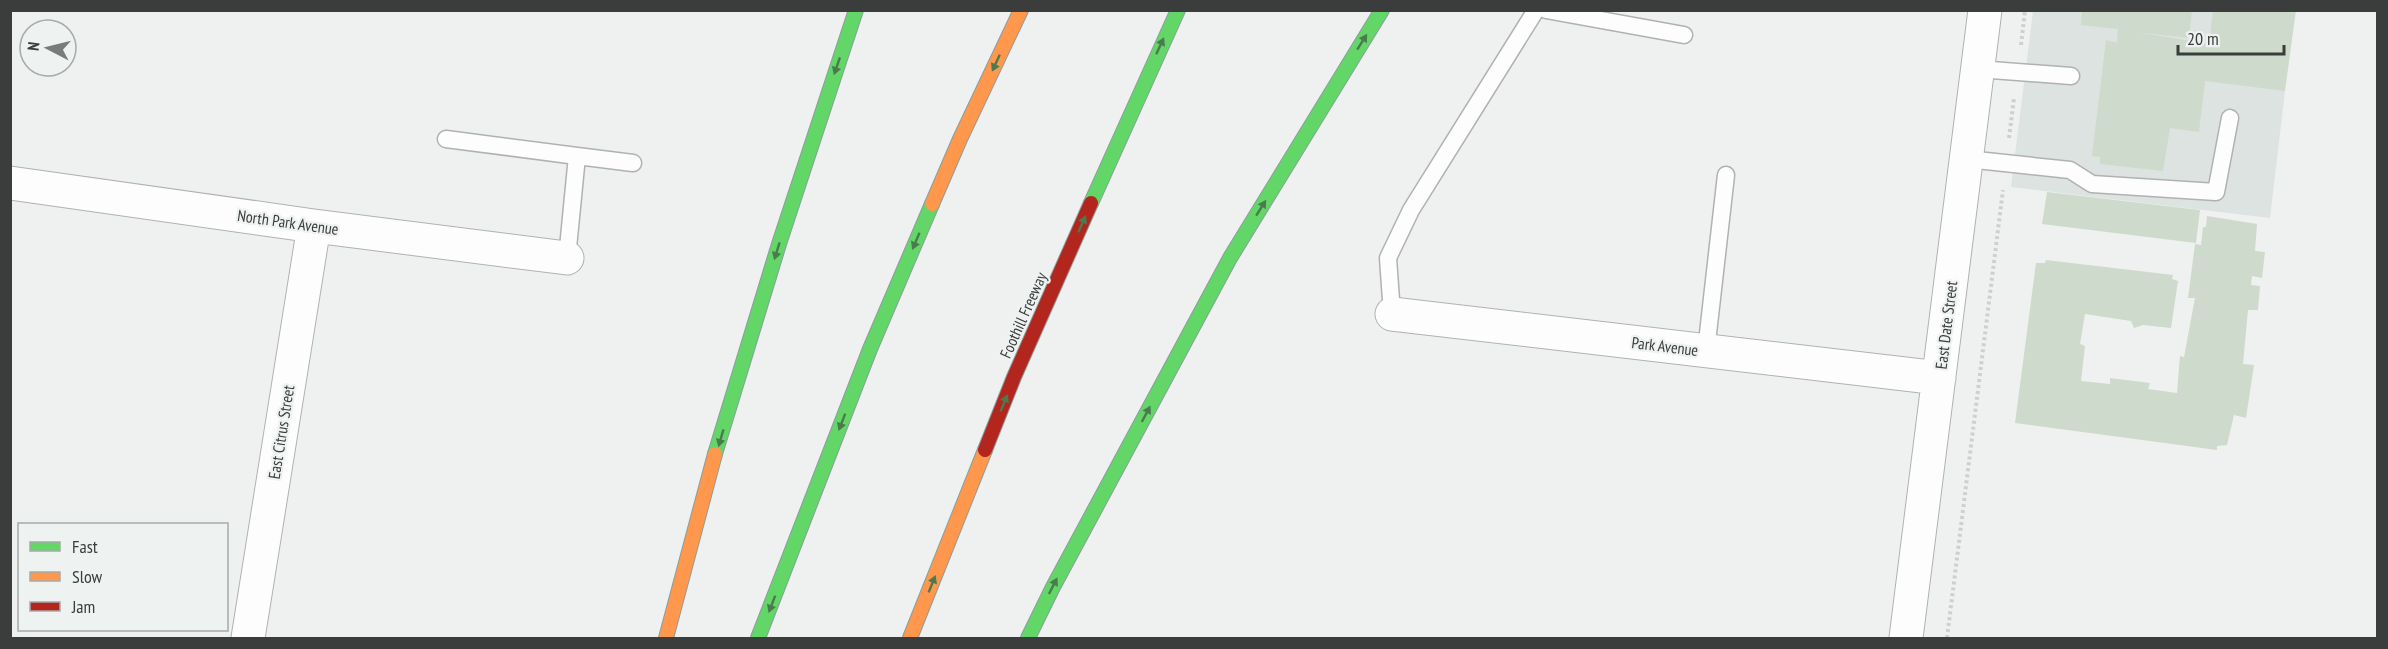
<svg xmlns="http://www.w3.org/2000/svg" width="2388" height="649" font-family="'PT Sans Narrow',sans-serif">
  <rect width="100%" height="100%" fill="#eff1f0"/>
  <path fill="#dce3e0" d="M2033 11H2213L2285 91 2270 218 2011 187Z"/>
  <path fill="#cedacb" d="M2082 10H2192L2189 38 2136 32 2209 44 2213 10H2296L2285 91 2205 81 2199 132 2170 128 2163 171 2100 164V157L2092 156 2106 40 2117 43 2118 29 2081 25Z
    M2047 192 2200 210 2196 243 2042 224Z
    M2207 216 2257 224 2255 251 2265 252 2262 278 2252 276 2251 285 2260 286 2258 310H2248L2243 364 2254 365 2246 418 2234 415 2227 445 2217 446V450L2015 423 2036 263H2045L2046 260 2173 275 2172 279 2178 281 2171 328 2143 325 2134 328 2131 321 2085 314 2080 344 2085 346 2081 381 2110 384V378L2150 383 2148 389 2177 393 2180 356 2184 357 2195 298H2188L2195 244 2201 245 2203 227H2206Z"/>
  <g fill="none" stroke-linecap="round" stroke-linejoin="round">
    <defs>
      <path id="lane" d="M1546 10 1684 35
        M1978 69 2071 76
        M446 139 577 156 567 258
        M577 156 633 163
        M1967 159 2070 170 2092 184 2216 192 2230 118
        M1392 314 1388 258 1411 210 1536 10
        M1706 351 1726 175"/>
      <path id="street" d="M10 183 314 226 567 258
        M1392 314 1939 378
        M248 638 314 226
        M1906 638 1985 10"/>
      <path id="fast" d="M1091 203 1178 10
        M715 454 779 244 856 10
        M758 638 870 349 932 204
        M1028 638 1053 587 1230 258 1382 10"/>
      <path id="slow" d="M932 204 960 139 1021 10
        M666 638 715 454
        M910 638 985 450"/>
      <path id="jam" d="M985 450 1014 377 1091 203"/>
    </defs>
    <use href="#lane" stroke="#b0b2b1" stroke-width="19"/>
    <use href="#street" stroke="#b0b2b1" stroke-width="35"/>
    <use href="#fast" stroke="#8a9e9d" stroke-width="16"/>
    <use href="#slow" stroke="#8a9e9d" stroke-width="16"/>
    <use href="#jam" stroke="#8a9e9d" stroke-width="16"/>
    <path stroke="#cecfcf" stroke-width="4" stroke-dasharray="3 3" stroke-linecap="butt" d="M2021 45 2025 10
      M2009 138 2014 98
      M1947 638 2003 190"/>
    <use href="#lane" stroke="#fdfdfd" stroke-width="16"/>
    <use href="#street" stroke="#fdfdfd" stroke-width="33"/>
    <use href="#fast" stroke="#63d668" stroke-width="14"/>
    <use href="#slow" stroke="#ff974d" stroke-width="14"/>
    <use href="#jam" stroke="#b3261e" stroke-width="14"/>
  </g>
  <defs><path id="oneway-solid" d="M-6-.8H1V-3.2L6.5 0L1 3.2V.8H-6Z" transform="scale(1.5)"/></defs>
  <g fill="#4b7a4e">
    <use href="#oneway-solid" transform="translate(1362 42) rotate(-58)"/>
    <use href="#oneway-solid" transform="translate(1160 46) rotate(-65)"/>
    <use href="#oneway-solid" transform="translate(996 63) rotate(115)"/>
    <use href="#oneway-solid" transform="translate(837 66) rotate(109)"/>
    <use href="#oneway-solid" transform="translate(1261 208) rotate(-58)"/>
    <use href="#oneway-solid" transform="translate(1082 224) rotate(-66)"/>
    <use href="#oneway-solid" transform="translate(916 241) rotate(113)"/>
    <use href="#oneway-solid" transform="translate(777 251) rotate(107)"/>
    <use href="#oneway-solid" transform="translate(1004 403) rotate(-68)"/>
    <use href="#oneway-solid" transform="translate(1146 414) rotate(-62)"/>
    <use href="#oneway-solid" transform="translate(842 422) rotate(111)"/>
    <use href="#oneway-solid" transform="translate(721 438) rotate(106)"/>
    <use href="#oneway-solid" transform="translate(932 584) rotate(-68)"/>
    <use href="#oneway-solid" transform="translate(1053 586) rotate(-63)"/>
    <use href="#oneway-solid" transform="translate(772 604) rotate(111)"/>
  </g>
  <g text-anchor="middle" stroke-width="4.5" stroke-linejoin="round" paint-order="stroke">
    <g font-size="16" fill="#3b3d3c" stroke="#eef2f0">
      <text transform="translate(288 222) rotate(8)" y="6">North Park Avenue</text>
      <text transform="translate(1023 315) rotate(-66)" y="6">Foothill Freeway</text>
      <text transform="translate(1946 325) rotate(-83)" y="6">East Date Street</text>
      <text transform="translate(1665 346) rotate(7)" y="6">Park Avenue</text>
      <text transform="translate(281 432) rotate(-81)" y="6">East Citrus Street</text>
    </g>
  </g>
  <rect width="2388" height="649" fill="none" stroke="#3b3d3c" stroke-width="24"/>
  <rect x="18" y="523" width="210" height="108" fill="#eef2f0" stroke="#a6aaa8" stroke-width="1.5"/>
  <rect x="30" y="542" width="30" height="9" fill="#63d668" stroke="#a6aaa8" stroke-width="1.5"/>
  <text x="72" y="553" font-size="18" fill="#3b3d3c">Fast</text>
  <rect x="30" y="572" width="30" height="9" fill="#ff974d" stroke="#a6aaa8" stroke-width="1.5"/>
  <text x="72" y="583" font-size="18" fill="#3b3d3c">Slow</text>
  <rect x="30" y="602" width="30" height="9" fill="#b3261e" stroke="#a6aaa8" stroke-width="1.5"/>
  <text x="72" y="613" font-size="18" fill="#3b3d3c">Jam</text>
  <g transform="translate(48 48) rotate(277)"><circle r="28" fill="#eef2f0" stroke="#a6aaa8" stroke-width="1.5"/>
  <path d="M0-4.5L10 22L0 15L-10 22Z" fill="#7a7c7b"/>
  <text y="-9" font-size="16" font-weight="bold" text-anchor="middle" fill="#3b3d3c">N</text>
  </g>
  <path d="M2178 45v9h106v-9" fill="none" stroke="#3b3d3c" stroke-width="3"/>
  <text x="2187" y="45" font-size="18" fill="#3b3d3c" stroke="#eef2f0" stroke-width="4.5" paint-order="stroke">20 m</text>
</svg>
